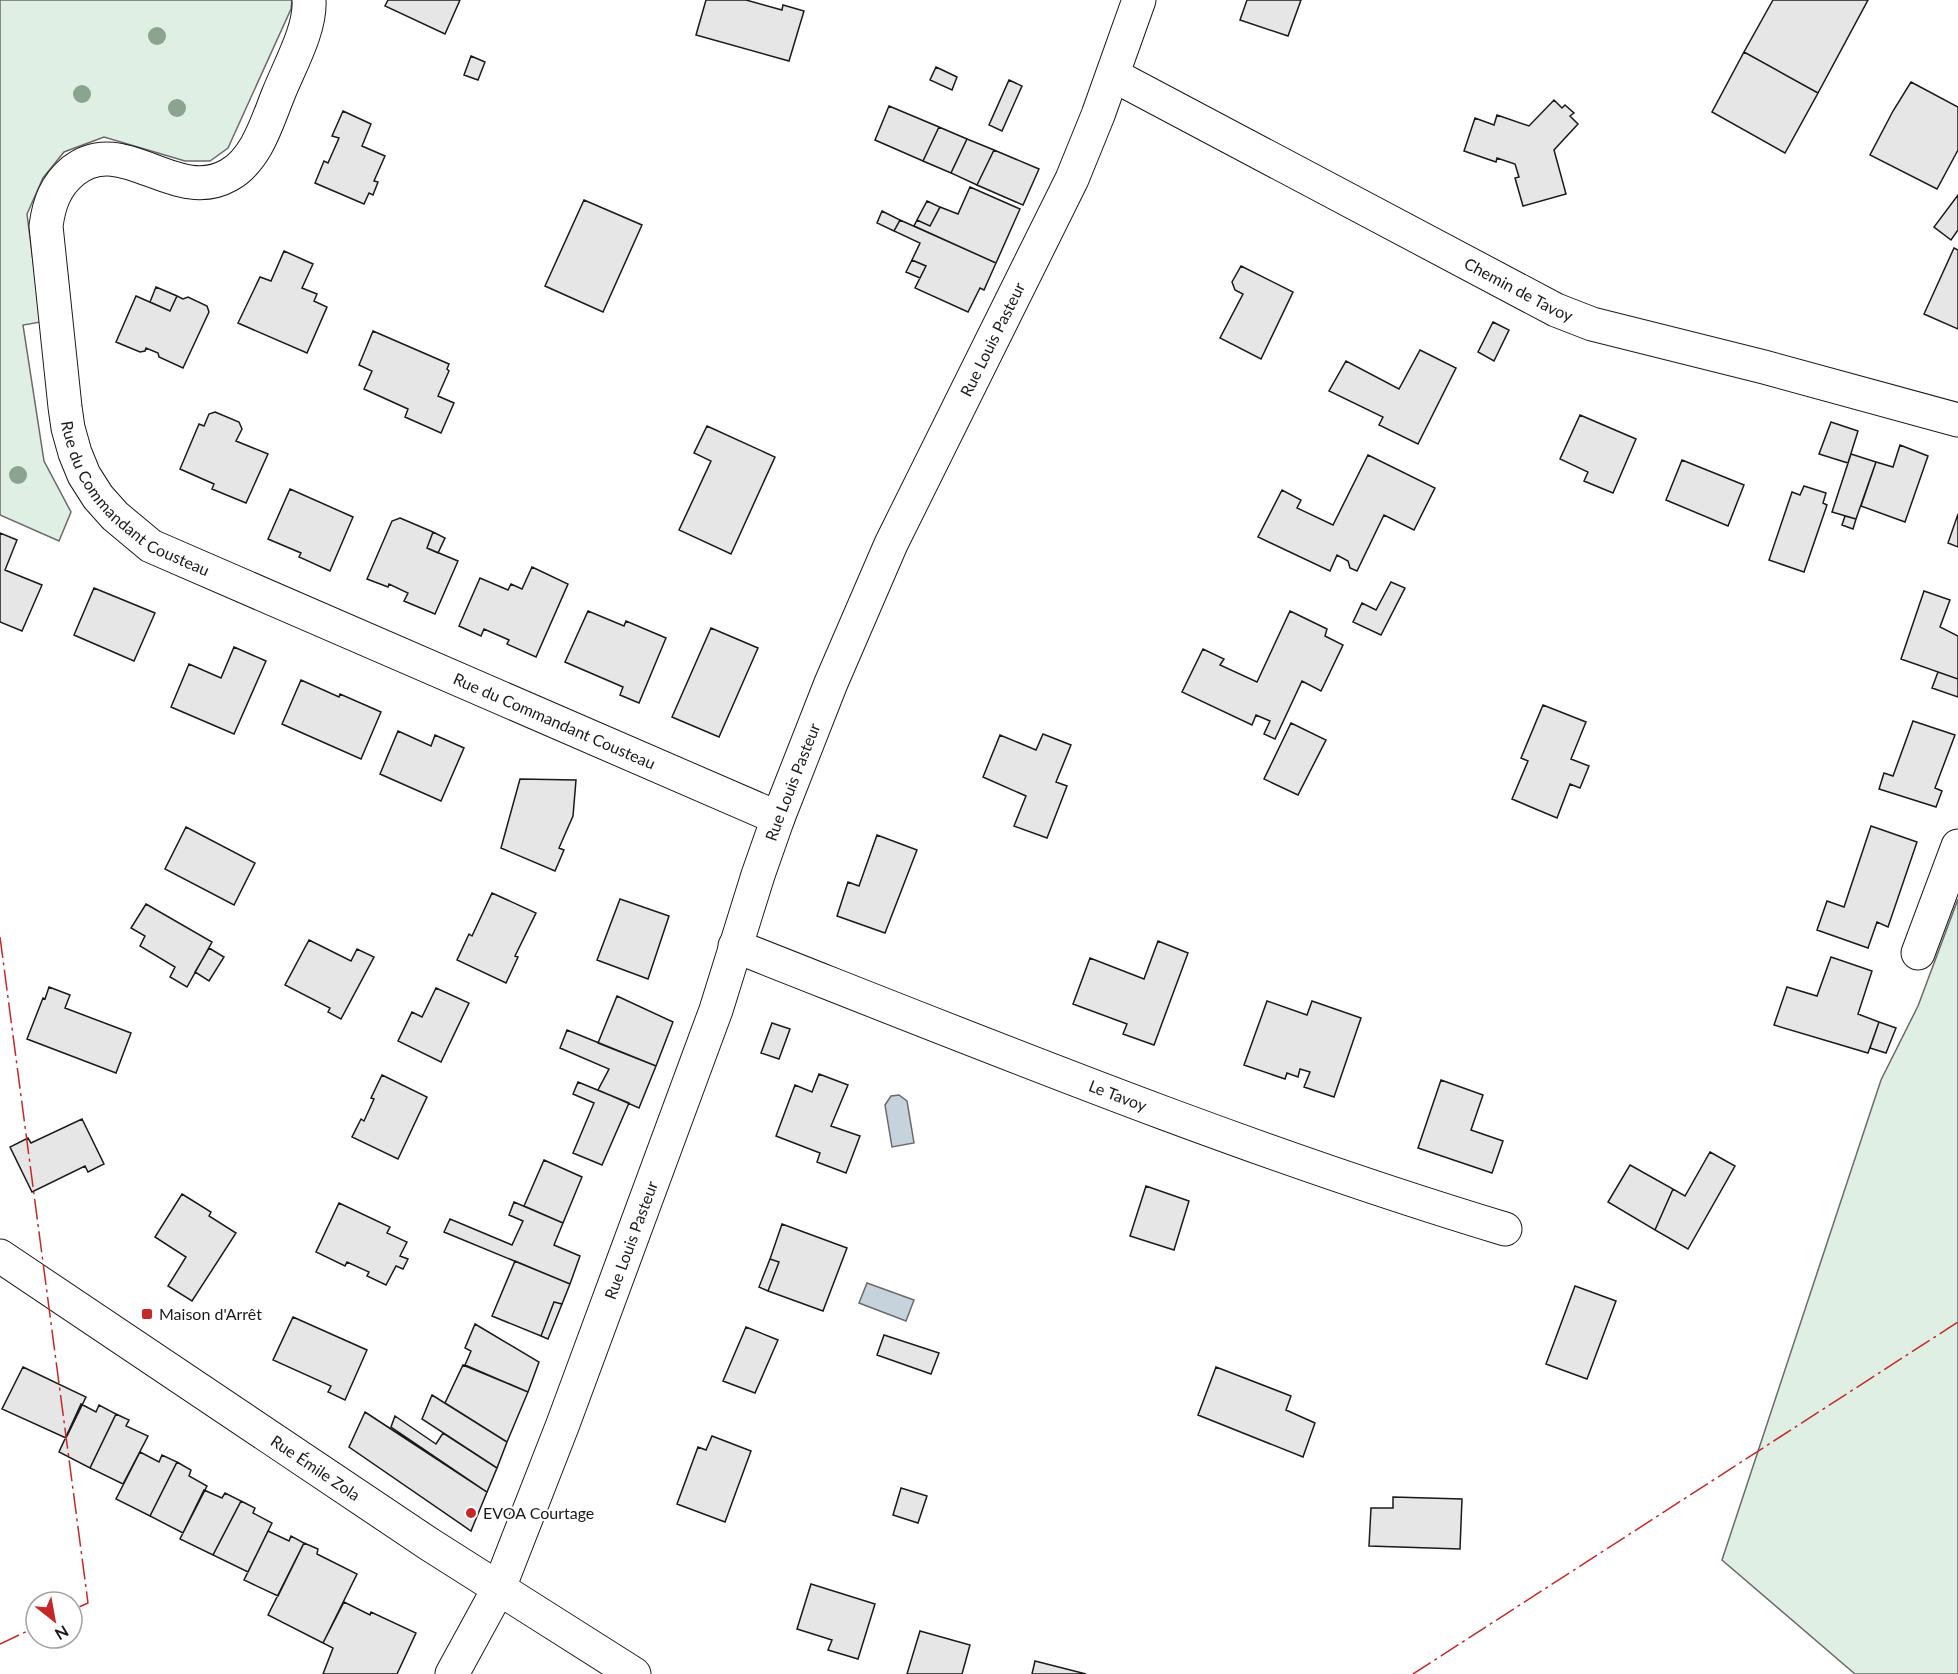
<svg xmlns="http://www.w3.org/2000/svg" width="1958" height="1674" font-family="Lato,sans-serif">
  <rect width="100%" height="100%" fill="#fff"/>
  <path fill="#e0efe3" stroke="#6a6a6a" stroke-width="1.5" d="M0 0H292L291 9 228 148 210 161H185L104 137 64 152 43 178 27 214 41 322 23 325 44 461 71 512 59 541 0 515Z
    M1958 899V1674H1855L1722 1560 1881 1080 1918 1006Z"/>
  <path fill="#c6d2dc" stroke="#6a6a6a" stroke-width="1.5" d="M899 1095 907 1101 914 1143 892 1147 885 1105 891 1096Z
    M867 1283 914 1300 906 1321 859 1303Z"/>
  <path fill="#e6e6e6" stroke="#1a1a1a" stroke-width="1.5" d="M388 0H460L445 34 385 6Z
    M706 0H746L782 10 783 5 804 11 789 61 696 35Z
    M1247 0H1301L1288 36 1240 20Z
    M1773 0H1868L1818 93 1744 52Z
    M1744 52 1818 93 1785 153 1712 112Z
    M471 56 485 62 478 80 464 75Z
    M936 67 957 77 952 90 930 80Z
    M1009 80 1022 86 1002 131 989 125Z
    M1911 82 1958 107V150L1937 189 1870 155 1893 111Z
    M1554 100 1562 108 1565 105 1574 113 1570 116 1578 124 1554 150 1566 194 1523 206 1515 178 1519 177 1515 164 1497 158 1496 162 1464 151 1475 118 1494 125 1497 115 1529 126Z
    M889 106 939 127 923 161 875 140Z
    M343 111 371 124 362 146 385 156 374 181 378 182 373 195 369 193 364 204 315 183 324 161 328 163 339 138 332 136Z
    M939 127 967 139 951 173 923 161Z
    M967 139 994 150 977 185 951 173Z
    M994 150 1039 169 1023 205 977 185Z
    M970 187 1020 209 996 263 914 226 917 220 930 226 940 207 958 214Z
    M1958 195V230L1951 240 1934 227Z
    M584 200 642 225 603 312 545 286Z
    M927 201 940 207 930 226 917 220Z
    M882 211 900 220 894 231 877 223Z
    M900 220 996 263 984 290 980 288 968 312 915 288 926 266 912 260 920 243 894 231Z
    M1954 248 1958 250V329L1924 314Z
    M284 251 313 264 302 288 317 294 314 301 327 307 307 353 238 323 260 277 271 281Z
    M912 260 926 266 920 278 906 272Z
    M1241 266 1293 292 1261 359 1220 338 1243 294 1235 290 1232 282Z
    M156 287 177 296 170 311 150 302Z
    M136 296 170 311 177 296 183 299 188 297 207 306 209 312 183 368 159 357 158 353 146 348 145 351 140 352 116 342Z
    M1493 322 1509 330 1494 361 1478 352Z
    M373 331 449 364 447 369 449 371 438 396 454 403 441 433 405 417 408 409 364 389 372 371 359 365Z
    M1420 350 1456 368 1418 444 1379 425 1383 417 1329 391 1346 361 1399 389Z
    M215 412 239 422 242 429 236 441 268 454 246 503 212 489 214 484 180 469 199 424 204 426 209 414Z
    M1580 415 1636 439 1613 493 1584 481 1588 472 1560 459Z
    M1831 422 1858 431 1848 463 1819 454Z
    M707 426 775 457 731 554 679 530 711 461 694 453Z
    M1900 445 1928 456 1905 522 1861 506 1876 462 1893 467Z
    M1851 454 1876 462 1856 519 1832 512Z
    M1368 455 1435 488 1414 530 1384 515 1357 571 1350 568 1348 561 1337 555 1330 571 1258 537 1282 490 1301 500 1297 508 1333 525Z
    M1682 460 1744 485 1728 526 1666 500Z
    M1804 486 1826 493 1823 503 1827 505 1804 572 1769 560 1792 492 1800 495Z
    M290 489 353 517 330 571 299 557 301 553 268 539Z
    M1958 514V547L1948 543Z
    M1845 516 1856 519 1853 529 1842 525Z
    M400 518 433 532 427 548 458 561 435 614 404 601 408 593 389 584 388 587 367 579 392 521Z
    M433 532 445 538 438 553 427 548Z
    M0 533 17 540 5 570 42 585 22 631 0 622Z
    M532 567 568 584 536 657 507 644 509 640 484 629 481 636 459 626 480 578 508 590 511 584 522 589Z
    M1391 582 1405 588 1381 635 1353 622 1362 603 1376 610Z
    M94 588 155 613 134 661 74 635Z
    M1924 591 1950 600 1940 627 1958 636V679L1901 659Z
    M588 611 624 626 626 621 666 638 639 703 620 695 623 687 565 662Z
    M1290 611 1327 629 1325 636 1343 645 1321 691 1302 681 1275 739 1264 734 1270 721 1256 715 1252 725 1182 692 1203 649 1224 659 1220 665 1257 682Z
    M711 628 758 648 719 737 672 717Z
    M234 647 266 661 234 734 171 707 189 664 221 678Z
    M1938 672 1958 679V697L1932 688Z
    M301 680 339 697 340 694 381 712 361 759 282 724Z
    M1543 705 1586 722 1571 759 1589 766 1580 788 1570 784 1557 818 1512 799 1528 761 1521 758Z
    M1913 721 1955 735 1935 788 1942 791 1936 807 1879 789 1884 773 1893 776Z
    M1291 723 1326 740 1298 795 1264 779Z
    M398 731 431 746 435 735 464 748 441 801 380 774Z
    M1043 734 1071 745 1056 782 1067 786 1047 838 1014 826 1026 796 983 777 1000 735 1036 750Z
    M520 779 576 780 573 816 559 848 564 850 555 871 501 848Z
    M1871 826 1917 842 1888 927 1877 922 1868 948 1817 930 1827 901 1844 907Z
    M186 827 255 863 234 905 165 869Z
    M877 835 917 850 885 933 837 916 848 882 859 886Z
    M492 893 536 913 515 956 518 957 506 983 457 960 469 934 472 936Z
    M620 899 669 916 648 979 597 960Z
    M146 904 212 942 187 987 170 977 175 967 140 946 145 936 131 928Z
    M309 940 351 961 357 949 374 957 341 1019 328 1012 330 1008 285 985Z
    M1158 941 1188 953 1154 1045 1123 1034 1127 1024 1073 1004 1090 958 1144 979Z
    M209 948 224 957 209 981 195 972Z
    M1831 957 1872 971 1858 1014 1879 1022 1868 1053 1774 1025 1787 987 1817 996Z
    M49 987 70 995 65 1008 131 1033 116 1073 27 1039 43 998 45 999Z
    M436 988 469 1003 441 1062 398 1041 412 1012 422 1017Z
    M617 996 673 1022 656 1066 598 1043Z
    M1267 1001 1307 1015 1312 1001 1361 1018 1334 1097 1304 1087 1310 1072 1300 1069 1298 1077 1287 1073 1285 1079 1244 1065Z
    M1879 1022 1896 1028 1886 1053 1870 1048Z
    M772 1023 790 1029 779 1059 761 1053Z
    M567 1030 656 1066 639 1108 598 1090 609 1069 560 1048Z
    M819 1074 848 1085 831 1126 860 1136 846 1173 817 1162 820 1153 776 1136 795 1085 812 1092Z
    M382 1075 427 1097 398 1159 352 1137 361 1119 364 1121 374 1099 371 1098Z
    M1441 1080 1483 1095 1471 1130 1503 1141 1492 1173 1418 1148Z
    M578 1082 629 1103 602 1165 573 1153 594 1103 573 1094Z
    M82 1119 104 1164 88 1172 85 1166 32 1192 10 1147 28 1138 31 1143Z
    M1710 1152 1735 1166 1688 1249 1655 1230 1673 1189 1685 1196Z
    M544 1160 582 1177 563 1223 524 1206Z
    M1630 1165 1673 1189 1655 1230 1608 1202Z
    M1146 1186 1189 1201 1174 1250 1130 1236Z
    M182 1194 211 1212 209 1216 236 1233 192 1301 168 1286 186 1257 155 1237Z
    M514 1202 563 1223 554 1245 580 1256 570 1284 444 1232 450 1219 512 1245 523 1221 509 1215Z
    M339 1203 390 1227 387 1233 407 1242 400 1256 408 1259 403 1269 396 1266 386 1285 367 1276 369 1272 347 1262 345 1266 316 1252Z
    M782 1224 847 1248 823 1311 768 1291 779 1262 770 1259Z
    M770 1259 779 1262 768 1291 759 1287Z
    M515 1261 570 1284 562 1304 554 1302 541 1336 492 1316Z
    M1575 1286 1616 1301 1587 1379 1546 1364Z
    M554 1302 562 1304 548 1339 541 1336Z
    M293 1317 367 1350 345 1400 328 1392 331 1386 273 1360Z
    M475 1324 539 1362 528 1392 465 1365 471 1351 465 1348Z
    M746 1327 778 1340 755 1393 723 1381Z
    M884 1335 939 1353 931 1374 877 1355Z
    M463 1365 528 1392 507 1442 445 1403Z
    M23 1367 86 1397 66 1438 2 1409Z
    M1216 1367 1291 1396 1286 1410 1315 1423 1303 1457 1198 1415Z
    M432 1395 507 1442 497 1468 422 1419Z
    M81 1404 96 1412 99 1405 116 1414 90 1468 59 1452Z
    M365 1412 487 1492 471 1531 349 1447Z
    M116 1414 129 1420 126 1426 148 1436 123 1484 90 1468Z
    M395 1416 436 1444 443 1433 497 1468 487 1492 391 1427Z
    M712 1436 751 1451 725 1522 677 1504 698 1447 706 1450Z
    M140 1452 159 1462 162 1455 177 1462 150 1516 116 1499Z
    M177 1462 191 1470 189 1476 207 1486 183 1533 150 1516Z
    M901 1488 927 1496 918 1523 893 1515Z
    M204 1490 222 1498 225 1493 241 1501 213 1555 180 1539Z
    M1393 1497 1462 1499 1460 1549 1369 1546 1371 1508H1393Z
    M241 1501 255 1508 253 1513 272 1523 248 1572 213 1555Z
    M268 1531 289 1541 291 1536 304 1543 278 1596 244 1580Z
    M304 1543 318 1549 317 1554 357 1574 323 1643 268 1615Z
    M811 1584 875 1604 858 1659 828 1650 832 1640 797 1629Z
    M344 1602 370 1615 371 1612 416 1633 397 1674H323L333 1648 323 1643Z
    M920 1631 970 1645 962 1674H907Z
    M1035 1661 1086 1674H1032Z"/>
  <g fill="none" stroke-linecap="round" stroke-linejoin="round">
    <defs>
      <g id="street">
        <path id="s1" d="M309 0C311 29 289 67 278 95 267 122 257 159 229 175 175 206 123 131 73 171 55 186 49 204 46 226L65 407 68 428 75 453 84 475 98 497 115 516 151 546 778 818"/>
        <path id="s2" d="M1113 75 1556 310 1592 324 1764 367 1958 420"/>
        <path id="s3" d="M735 946C989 1046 1243 1150 1505 1229"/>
        <path d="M1918 953 1958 846"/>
        <path id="s4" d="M452 1674 499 1588 563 1424 716 1010 758 875 778 818 831 683 891 544 1072 179 1098 115 1139 0"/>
      </g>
      <g id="secondary">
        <path id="s5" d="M0 1256 429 1544 634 1674"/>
      </g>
    </defs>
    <use href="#street" stroke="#1a1a1a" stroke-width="35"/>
    <use href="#secondary" stroke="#1a1a1a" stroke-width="35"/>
    <use href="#street" stroke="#fff" stroke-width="33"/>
    <use href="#secondary" stroke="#fff" stroke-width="33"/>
    <path stroke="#c62828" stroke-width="1.5" stroke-dasharray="21 4.5 3 4.5" stroke-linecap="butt" d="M0 937 88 1603 72 1610
      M0 1644 36 1627
      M1413 1674 1958 1322"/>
  </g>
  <g fill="#8aa48f">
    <circle cx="157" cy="36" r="9"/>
    <circle cx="82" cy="94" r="9"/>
    <circle cx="177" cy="108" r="9"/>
    <circle cx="18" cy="475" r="9"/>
  </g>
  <g fill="#c62828" stroke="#fff" stroke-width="2">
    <rect x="141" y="1308" width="12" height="12" rx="3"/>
    <circle cx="471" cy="1513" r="6"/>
  </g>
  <g text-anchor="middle" stroke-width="4.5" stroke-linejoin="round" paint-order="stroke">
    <g font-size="16" fill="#1a1a1a" stroke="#fff">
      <text dy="6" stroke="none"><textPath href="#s2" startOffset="459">Chemin de Tavoy</textPath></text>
      <text dy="6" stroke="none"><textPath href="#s4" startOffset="1442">Rue Louis Pasteur</textPath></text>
      <text dy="6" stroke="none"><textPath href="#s1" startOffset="728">Rue du Commandant Cousteau</textPath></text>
      <text dy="6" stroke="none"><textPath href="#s1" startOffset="1214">Rue du Commandant Cousteau</textPath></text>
      <text dy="6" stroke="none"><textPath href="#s4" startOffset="956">Rue Louis Pasteur</textPath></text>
      <text dy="6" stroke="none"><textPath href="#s3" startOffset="411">Le Tavoy</textPath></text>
      <text dy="6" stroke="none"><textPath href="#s4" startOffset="470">Rue Louis Pasteur</textPath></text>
      <text dy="6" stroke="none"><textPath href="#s5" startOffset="380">Rue Émile Zola</textPath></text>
    </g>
    <g font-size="16" fill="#1a1a1a" stroke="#fff" text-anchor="start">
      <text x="159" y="1320">Maison d'Arrêt</text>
      <text x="483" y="1519">EVOA Courtage</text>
    </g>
  </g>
  <g transform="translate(54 1620) rotate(149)"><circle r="28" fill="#ffffff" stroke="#a3a3a3" stroke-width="1.5"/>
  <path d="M0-4.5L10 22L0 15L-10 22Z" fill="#c62828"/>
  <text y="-9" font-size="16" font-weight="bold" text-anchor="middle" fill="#1a1a1a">N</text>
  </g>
</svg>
